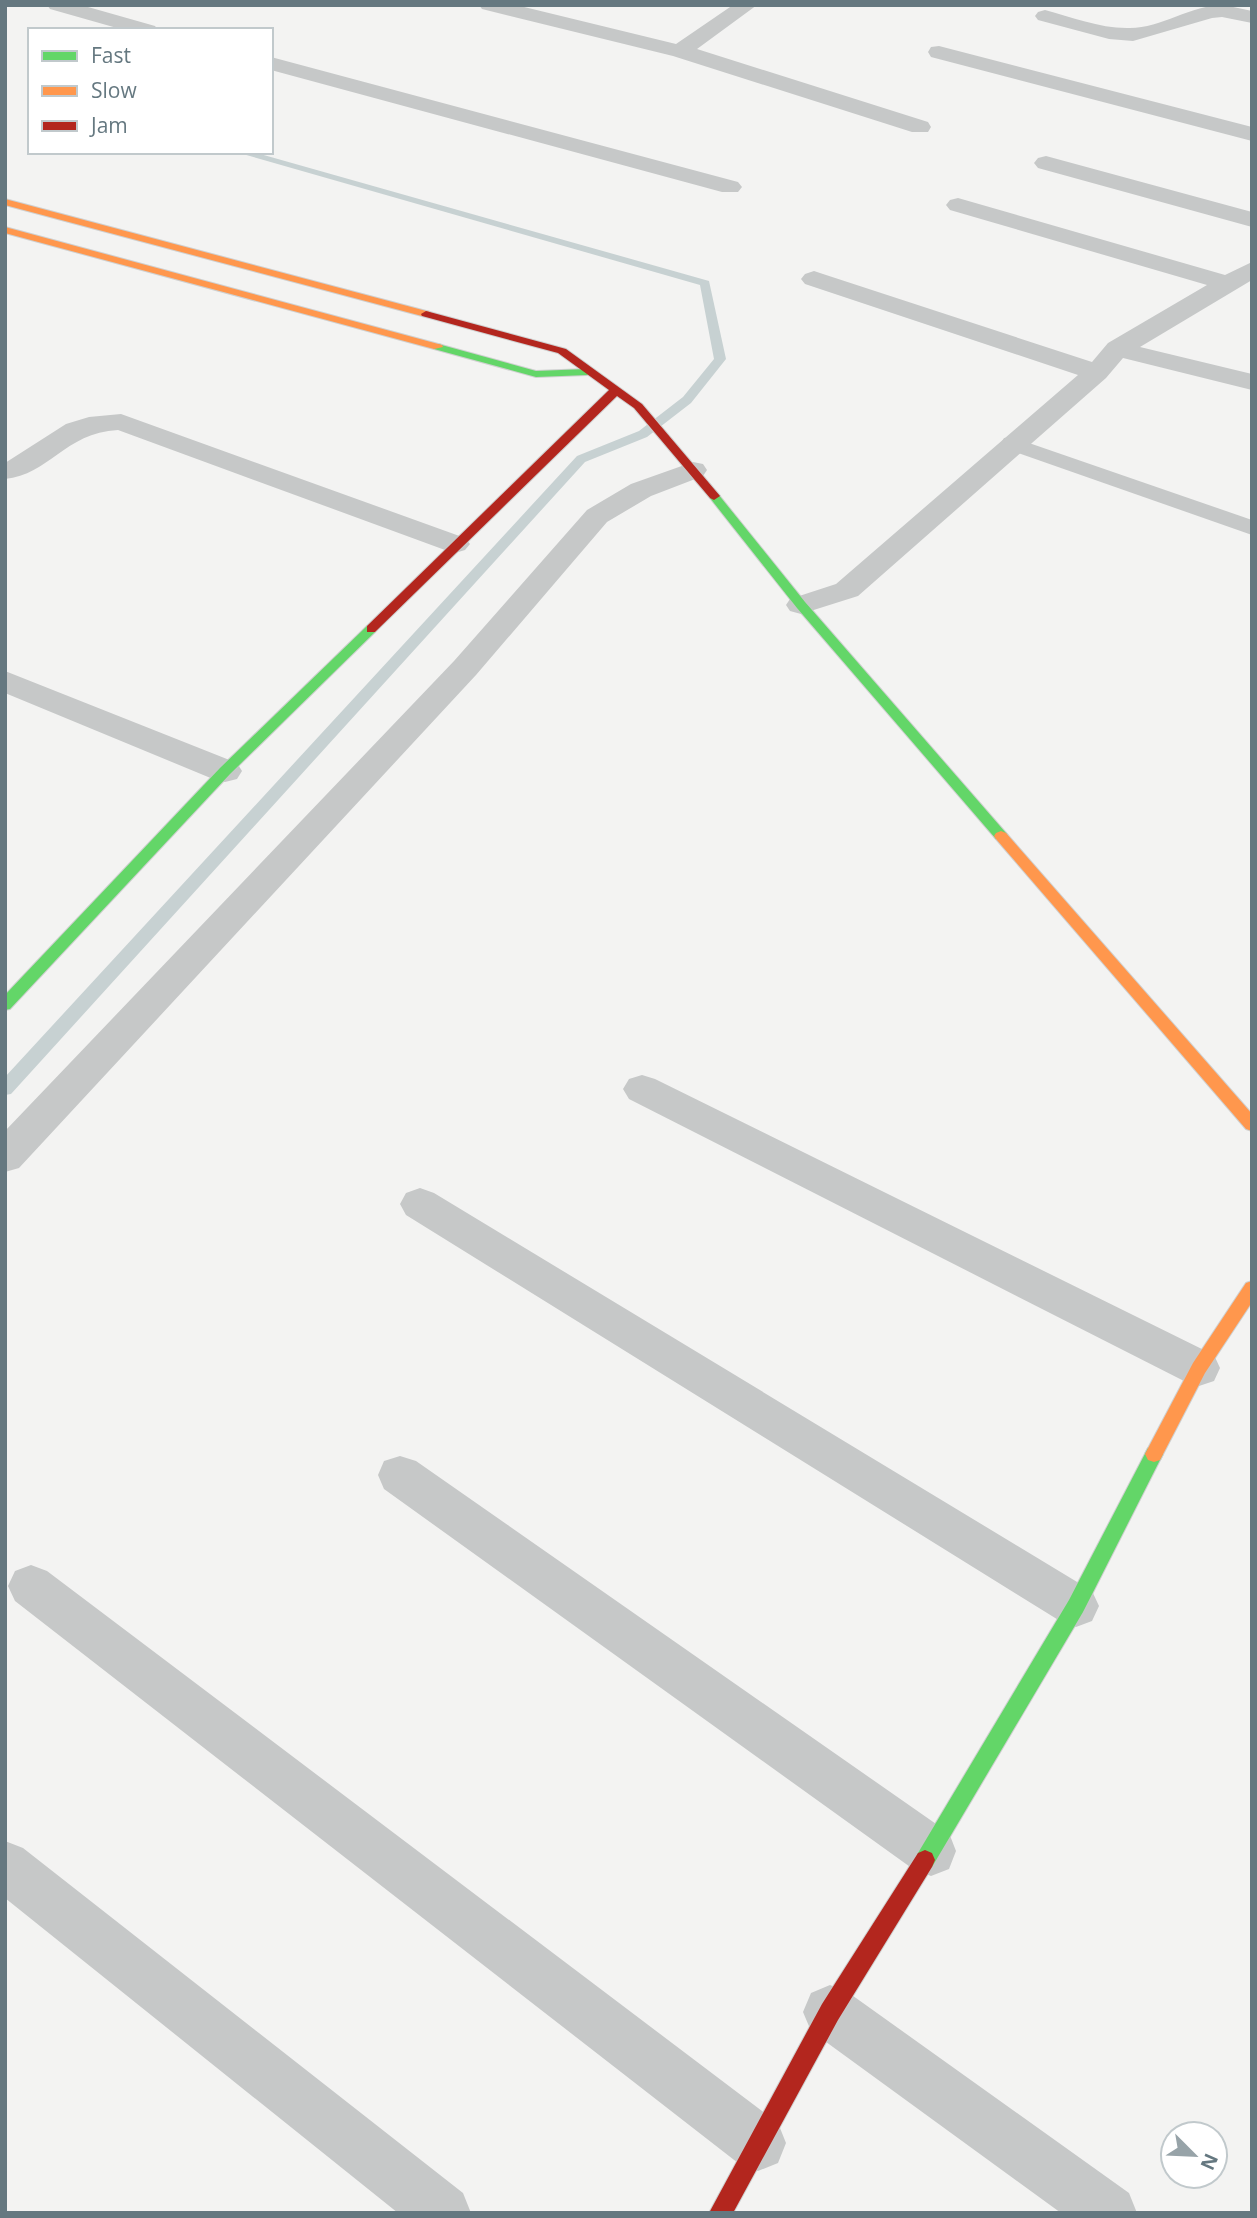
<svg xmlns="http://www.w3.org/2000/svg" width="1257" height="2218" font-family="'Open Sans',sans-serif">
  <rect width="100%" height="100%" fill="#f3f3f2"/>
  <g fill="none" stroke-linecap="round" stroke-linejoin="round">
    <path fill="#c7d1d2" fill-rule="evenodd" d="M236 152H253L709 281 726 359 691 403 647 437 585 462 11 1094 5 1095V1077L577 456 639 431 683 397 714 359 700 285Z"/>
    <defs>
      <path id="fast" d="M438 344 536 371 587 369 592 372 587 375 536 377 434 349 433 347Z
        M714 492 718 494 805 602 1006 833 1008 836 1006 839H996L797 608 710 498V494Z
        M371 625 375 626V632L230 774 10 1009 5 1010V995L220 768 367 626Z
        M1154 1446 1160 1448 1163 1454 1083 1612 932 1867 925 1870 918 1867 915 1860 918 1853 1069 1600 1148 1448Z"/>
      <path id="slow" d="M5 199 430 312 431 314 422 316 5 205Z
        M5 227 442 345 443 347 434 349 5 233Z
        M1001 831 1006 833 1252 1114V1131L1246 1129 996 839 994 836 996 833Z
        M1252 1281V1302L1205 1373 1160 1460 1154 1462 1148 1460 1145 1454 1193 1363 1246 1283Z"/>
      <path id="jam" d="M426 311 566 349 642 404 720 496 714 500 710 498 634 408 617 396 375 632H367V626L609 390 558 353 422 316 421 314Z
        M925 1850 932 1853 935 1860 932 1867 838 2020 733 2213H709L822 2004 918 1853Z"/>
    </defs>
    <use href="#fast" stroke="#cfd0d0" stroke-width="2"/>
    <use href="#slow" stroke="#cfd0d0" stroke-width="2"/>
    <use href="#jam" stroke="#cfd0d0" stroke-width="2"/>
    <path fill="#c6c8c8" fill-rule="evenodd" d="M1012 437 1252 520V535L1004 448 1001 443 1004 438Z"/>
    <path fill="#c6c8c8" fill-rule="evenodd" d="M47 5H81L155 26 158 30H124L50 9Z
      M479 5H516L676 44 733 5H757L697 49 928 122 931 127 928 132H912L673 56 482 9Z
      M1224 5 1252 11V23L1222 17 1212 18 1133 41 1109 39 1038 20 1035 16 1038 12 1045 10C1072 17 1101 29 1130 28 1161 28 1191 5 1224 5Z
      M939 46 1252 127V141L931 57 928 52 931 47Z
      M271 57 738 182 742 187 738 192H722L271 70Z
      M1046 156 1252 212V227L1038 168 1034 163 1038 158Z
      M958 198 1225 275 1252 262V280L1140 347 1252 374V390L1123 358 1106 378 858 596 801 614 790 611 786 605 790 599 836 584 1078 375 805 284 801 279 805 274 814 271 823 274 1092 362 1108 343 1207 285 950 210 946 205 950 200Z
      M121 414 465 538 470 544 465 550 455 553 445 550 118 430C64 433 49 475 5 479V463L66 424 89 417Z
      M693 462 703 464 707 470 703 476 651 496 607 522 476 675 19 1168 5 1172V1131L454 661 587 510 631 484Z
      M5 671 237 763 242 771 237 779 225 782 213 779 5 693Z
      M642 1075 655 1079 1214 1355 1220 1368 1214 1381 1199 1386 1184 1381 629 1099 623 1089 629 1079Z
      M420 1188 434 1193 1092 1591 1099 1606 1092 1621 1076 1627 1060 1621 406 1215 400 1204 406 1193Z
      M400 1456 416 1461 949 1833 956 1851 949 1869 931 1876 913 1869 384 1489 378 1475 384 1461Z
      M31 1565 47 1571 778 2123 786 2143 778 2163 758 2171 738 2163 15 1601 8 1586 15 1571Z
      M5 1841 23 1848 463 2193 471 2213H398L5 1898Z
      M830 1985 849 1993 1129 2193 1137 2213H1061L811 2031 803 2012 811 1993Z"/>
    <use href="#fast" fill="#63d668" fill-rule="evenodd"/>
    <use href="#slow" fill="#ff974d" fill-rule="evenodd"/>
    <use href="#jam" fill="#b3261e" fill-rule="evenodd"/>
  </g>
  <rect width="1257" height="2218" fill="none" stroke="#657880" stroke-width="14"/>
  <rect x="28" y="28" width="245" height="126" fill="#ffffff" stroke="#c1c9cc" stroke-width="2"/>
  <rect x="42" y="51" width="35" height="10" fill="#63d668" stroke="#c1c9cc" stroke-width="2"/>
  <text x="91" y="63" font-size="21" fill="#657880">Fast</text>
  <rect x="42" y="86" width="35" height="10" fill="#ff974d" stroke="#c1c9cc" stroke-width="2"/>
  <text x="91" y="98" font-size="21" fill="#657880">Slow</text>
  <rect x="42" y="121" width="35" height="10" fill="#b3261e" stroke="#c1c9cc" stroke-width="2"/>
  <text x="91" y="133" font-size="21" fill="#657880">Jam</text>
  <g transform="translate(1194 2155) rotate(114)"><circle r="33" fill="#ffffff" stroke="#c1c9cc" stroke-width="2"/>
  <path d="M0-5L12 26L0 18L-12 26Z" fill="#97a3a8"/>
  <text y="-10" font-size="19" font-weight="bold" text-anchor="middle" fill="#657880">N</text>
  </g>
</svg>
